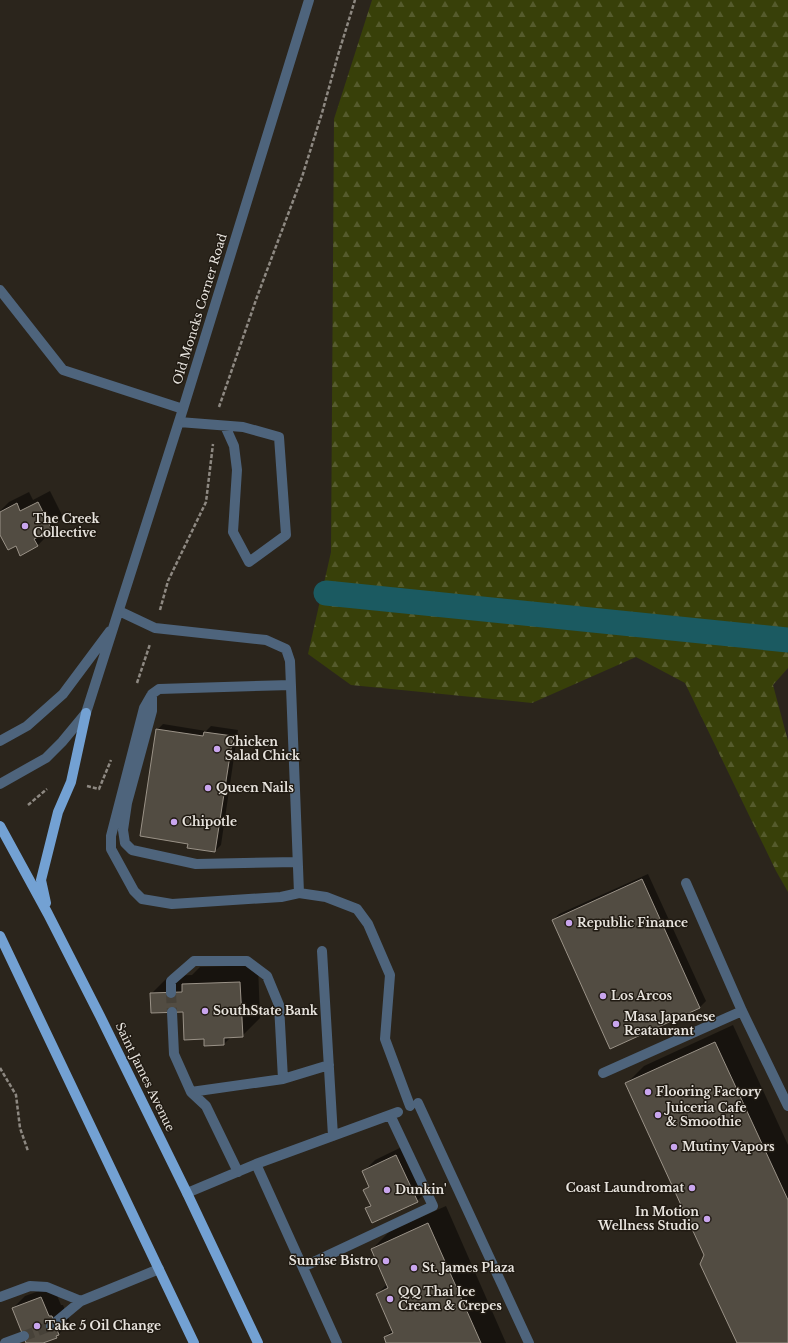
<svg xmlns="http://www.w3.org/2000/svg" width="788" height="1343" font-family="'Libre Baskerville',serif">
  <defs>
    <pattern id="forest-firs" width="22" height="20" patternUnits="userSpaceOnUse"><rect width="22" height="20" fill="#384009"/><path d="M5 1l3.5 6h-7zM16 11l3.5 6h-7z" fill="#555b2c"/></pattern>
  </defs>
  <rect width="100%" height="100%" fill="#2b251c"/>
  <path fill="url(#forest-firs)" d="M372 0H788V668L773 685 788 741V892L776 871 685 683 636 657 532 703 351 685 308 654 331 552 334 119Z"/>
  <path fill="#0007" d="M50 491 63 517 51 529 48 531 49 534 37 546 16 545 0 533V511L9 502 29 492 33 500Z
    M163 724 206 731 211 726 238 730 221 845 215 851 189 843 157 730Z
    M648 874 706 1001 700 1007 611 1047 553 920 559 914Z
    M258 965 260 1018 242 1036H232L224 1044 205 1038 184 1011 151 994 169 976 192 975 200 967Z
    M733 1025 788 1145V1343H738L705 1255 626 1084 644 1066Z
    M408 1144 429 1189 417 1201 366 1209 371 1204 365 1190 369 1185 363 1172 375 1160Z
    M446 1206 506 1343H387L385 1337 392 1330 377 1294 387 1284 372 1249 390 1231Z
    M53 1286 61 1305H63L70 1322 56 1337 40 1343H28L13 1308 25 1296Z"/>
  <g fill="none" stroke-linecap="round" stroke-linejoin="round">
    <path stroke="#1b5a61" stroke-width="25" d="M326 593 788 640"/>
  </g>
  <path fill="#524c42" stroke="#9a9287" d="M38 502 52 530 34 539 38 546 20 556 16 546 8 550 0 535V512L17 503 20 511Z
    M156 729 203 736 204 732 233 736 215 852 187 848 188 844 140 836Z
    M642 879 700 1008 610 1049 552 920Z
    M240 982 243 1037 224 1038V1045L204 1046V1039L184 1040 183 1012 151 1013 150 993 182 992V984Z
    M715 1042 788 1200V1343H737L700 1264 704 1255 625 1083Z
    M396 1155 418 1202 372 1223 365 1208 371 1206 363 1190 369 1187 362 1171Z
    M428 1223 481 1343H386L384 1337 393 1333 376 1294 388 1288 371 1249Z
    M41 1297 49 1316H52L59 1335 56 1336 57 1338 43 1343H26L12 1308Z"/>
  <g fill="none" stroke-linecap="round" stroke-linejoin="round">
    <path stroke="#474239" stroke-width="10" stroke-dasharray="10 5" stroke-linecap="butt" d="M171 993 172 1012
      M24 1336 51 1326"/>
    <path stroke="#8e8982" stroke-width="2.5" stroke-dasharray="4 2" stroke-linecap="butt" d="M219 407 257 297 302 177 322 113 338 55 355 0
      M160 610 168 581 206 502 213 444
      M137 683 150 644
      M87 786 99 789 111 760
      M28 805 47 789
      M0 1068 16 1095 20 1128 28 1151"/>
    <path stroke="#4e647c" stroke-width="10" d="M0 290 63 370 183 409
      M179 422 243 427 279 437 286 535 249 562 233 532 237 470 234 446 225 426
      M119 611 155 628 266 640 286 649 290 661 299 893 326 897 357 909 368 924 390 975 385 1039 410 1106
      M291 685 159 689 152 694 144 708 111 836V849L134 891 142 899 172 904 281 897 299 893
      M152 694V711L127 803 123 830 125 843 132 850 196 864 297 862
      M0 741 27 726 63 694 110 631
      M0 784 46 758 62 742 86 713 183 409 309 0
      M686 883 742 1011 788 1106
      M322 951 333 1136
      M171 993V981L194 961H247L267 976 279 1005 283 1079
      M172 1012 174 1054 191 1092 206 1106 238 1172
      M603 1073 742 1011
      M191 1092 283 1079 329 1065
      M418 1103 529 1343
      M256 1164 337 1343
      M187 1193 256 1164 398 1112
      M303 1267 433 1206 390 1115
      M0 1297 30 1286 47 1287 81 1301
      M51 1326 81 1301 159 1269
      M5 1343 24 1336"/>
    <path stroke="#73a1d3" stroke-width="10" d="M0 826 48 914 100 1016 187 1193 258 1343
      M46 903 41 880 58 812 71 782 86 713
      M0 936 194 1343"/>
  </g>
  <g fill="#c9a5ee" stroke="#211b13" stroke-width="1.5">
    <circle cx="25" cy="526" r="4"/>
    <circle cx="217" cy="749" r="4"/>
    <circle cx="208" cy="788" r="4"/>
    <circle cx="174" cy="822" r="4"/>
    <circle cx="569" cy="923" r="4"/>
    <circle cx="603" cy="996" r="4"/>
    <circle cx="205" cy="1011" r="4"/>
    <circle cx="616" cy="1024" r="4"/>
    <circle cx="648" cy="1092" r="4"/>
    <circle cx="658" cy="1115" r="4"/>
    <circle cx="674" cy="1147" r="4"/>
    <circle cx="692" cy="1188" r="4"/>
    <circle cx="387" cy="1190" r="4"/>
    <circle cx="707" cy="1219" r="4"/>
    <circle cx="386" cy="1261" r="4"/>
    <circle cx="414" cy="1268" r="4"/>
    <circle cx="390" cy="1299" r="4"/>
    <circle cx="37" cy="1326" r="4"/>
  </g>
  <g text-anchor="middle" stroke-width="3" stroke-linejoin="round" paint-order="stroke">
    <g font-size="12" fill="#e8e4de" stroke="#211b13">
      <text transform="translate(200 309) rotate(-73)" y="4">Old Moncks Corner Road</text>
      <text transform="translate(145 1077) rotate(64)" y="4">Saint James Avenue</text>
    </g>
    <g font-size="12" font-weight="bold" fill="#e8e4de" stroke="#211b13" text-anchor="start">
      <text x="33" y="523">The Creek<tspan x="33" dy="14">Collective</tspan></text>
      <text x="225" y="746">Chicken<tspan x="225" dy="14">Salad Chick</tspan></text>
      <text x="216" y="792">Queen Nails</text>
      <text x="182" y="826">Chipotle</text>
      <text x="577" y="927">Republic Finance</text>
      <text x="611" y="1000">Los Arcos</text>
      <text x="213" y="1015">SouthState Bank</text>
      <text x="624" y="1021">Masa Japanese<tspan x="624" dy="14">Reataurant</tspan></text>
      <text x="656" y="1096">Flooring Factory</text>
      <text x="666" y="1112">Juiceria Cafe<tspan x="666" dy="14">&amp; Smoothie</tspan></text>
      <text x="682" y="1151">Mutiny Vapors</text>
      <text x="684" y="1192" text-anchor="end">Coast Laundromat</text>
      <text x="395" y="1194">Dunkin'</text>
      <text x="699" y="1216" text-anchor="end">In Motion<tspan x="699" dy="14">Wellness Studio</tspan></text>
      <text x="378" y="1265" text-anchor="end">Sunrise Bistro</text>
      <text x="422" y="1272">St. James Plaza</text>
      <text x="398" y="1296">QQ Thai Ice<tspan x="398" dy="14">Cream &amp; Crepes</tspan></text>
      <text x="45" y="1330">Take 5 Oil Change</text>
    </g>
  </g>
</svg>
